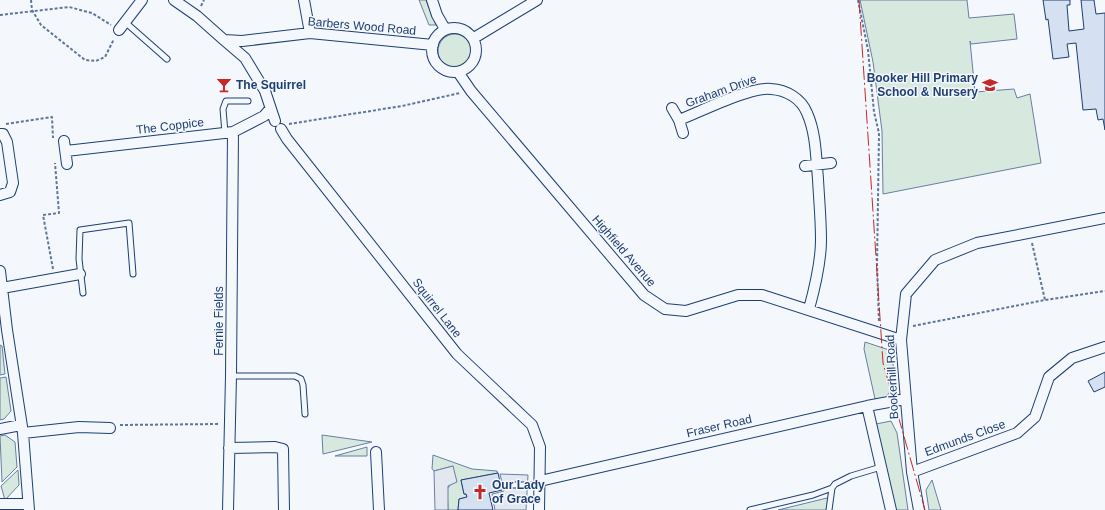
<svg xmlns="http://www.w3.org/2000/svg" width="1105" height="510" font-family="Arial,sans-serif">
  <rect width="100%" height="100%" fill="#f4f7fb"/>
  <path fill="#d7e8df" stroke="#687fa3" d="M419 0H426L436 25H429Z
    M860 0H967L969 18 1014 14 1017 39 971 44 970 41 975 92 1014 89 1017 98 1030 94 1041 163 883 194 882 131 873 62Z
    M438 51a17 17 0 1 1 34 0a17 17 0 1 1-34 0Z
    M865 342 889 350 892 354 895 384 885 399H875L864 349Z
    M0 345 2 346 5 374 0 375Z
    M6 377 11 411 4 419 0 420V378Z
    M891 421 897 433 908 510H894L876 424Z
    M5 435 15 442 17 467 2 482 0 436Z
    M322 435 372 442 323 454Z
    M367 447V456H335Z
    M433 455 472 469 497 471 498 473 461 480 464 494H466L467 497 459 499 458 510H448L447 489 451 484 453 466 434 471 432 469Z
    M18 470 19 485 5 500 1 486Z
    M932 480 941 510H929L926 490Z
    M827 498 829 503V510H778Z"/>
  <path fill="#e3e8f0" stroke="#687fa3" d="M453 466 457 482 448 486V510H435L434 471Z
    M500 474 528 475 526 510H495L492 494 504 491Z"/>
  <path fill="#d5e0f0" stroke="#1d3f73" d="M1043 0H1070V5H1067L1069 31 1084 29 1081 0H1094L1096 14 1105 13V130L1103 119 1098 120 1096 109 1083 110 1076 43 1067 44 1069 57 1053 59 1048 19 1046 20Z
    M1105 372V387L1094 392 1088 381Z
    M498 473 502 490 489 493 493 510H458L459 499 467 497 466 494H464L461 480Z"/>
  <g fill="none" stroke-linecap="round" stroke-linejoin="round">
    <defs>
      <path id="lane" d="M125 22 167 59
        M225 133 223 109 226 101H248
        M83 293 79 259 80 230 129 223 133 274
        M231 376H295L301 379 303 385 305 414
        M513 485H540
        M750 510 813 495 832 488 835 484 851 476 881 467
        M829 510 832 488"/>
      <path id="street" d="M174 0 197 16 224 40 242 41 310 33 433 45
        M304 0 310 33
        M432 0 437 15 445 29
        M432 50a22 22 0 1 1 44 0a22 22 0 1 1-44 0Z
        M119 30 142 0
        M474 38 537 0
        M224 40 245 58 265 91 275 121
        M458 72 471 91 644 295 665 309 686 311 738 295H762L901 340
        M672 108 679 120 683 133
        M679 120C700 112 751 86 771 89 786 90 801 98 807 113 816 133 816 157 818 179 819 199 821 219 821 240 821 263 815 287 809 309
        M281 129 287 139 457 354 532 425 540 447 539 510
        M0 134H3L7 142 13 183 10 192 0 195
        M64 141 67 164
        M66 151 233 132 264 116 270 109
        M805 166 831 163
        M0 271 7 330 23 433 29 510
        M2 288 80 274
        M867 406 891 510
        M0 429 21 425
        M23 433 79 427 110 428
        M229 448 275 447 283 449 284 510
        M376 452 379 510
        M912 472 1017 433 1035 417 1049 377 1072 358 1105 347
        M540 481 867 406 905 399
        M0 504H28
        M228 510 231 376 233 132
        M919 510 912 472 901 340 906 294 935 260 977 243 1105 218"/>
    </defs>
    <use href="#lane" stroke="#1d3f73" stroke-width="7"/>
    <use href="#street" stroke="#1d3f73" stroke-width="12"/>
    <path stroke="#5e769c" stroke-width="2" stroke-dasharray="3 2" stroke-linecap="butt" d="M31 0 32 10 41 25 85 60 96 61 105 57 114 39
      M858 0 868 50 874 112 879 133 877 265 879 323
      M201 6 204 0
      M0 15 69 7 92 13 111 25
      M6 124 52 117 53 138
      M289 124 402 106 460 93
      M1032 243 1045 300
      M53 269 43 215 59 213 55 163
      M913 326 1045 300 1105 291
      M120 425 220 424"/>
    <use href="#lane" stroke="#f4f7fb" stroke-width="5"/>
    <use href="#street" stroke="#f4f7fb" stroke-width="10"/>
    <path stroke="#c62828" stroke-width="1" stroke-dasharray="14 3 2 3" stroke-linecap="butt" d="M859 0 883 363 925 510"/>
  </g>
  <defs>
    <symbol id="bar-bare" viewBox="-9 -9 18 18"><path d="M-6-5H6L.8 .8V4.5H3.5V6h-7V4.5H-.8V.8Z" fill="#c62828" stroke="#f4f7fb" stroke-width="2.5" paint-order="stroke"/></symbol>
    <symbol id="school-bare" viewBox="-9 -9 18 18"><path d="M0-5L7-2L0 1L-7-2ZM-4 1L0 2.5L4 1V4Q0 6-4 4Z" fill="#c62828" stroke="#f4f7fb" stroke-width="2.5" paint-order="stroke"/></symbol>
    <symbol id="church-bare" viewBox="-9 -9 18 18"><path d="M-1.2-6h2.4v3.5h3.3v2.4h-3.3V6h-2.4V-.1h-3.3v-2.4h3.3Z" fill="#c62828" stroke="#f4f7fb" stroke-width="2.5" paint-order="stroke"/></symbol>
  </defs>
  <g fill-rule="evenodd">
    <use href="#bar-bare" x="213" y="74" width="22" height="22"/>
    <use href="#school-bare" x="979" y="74" width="22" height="22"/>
    <use href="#church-bare" x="469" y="481" width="22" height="22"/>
  </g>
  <g text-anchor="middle" stroke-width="3" stroke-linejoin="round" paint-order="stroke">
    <g font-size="12" fill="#1d3f73" stroke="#f4f7fb">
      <text transform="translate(362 26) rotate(5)" y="4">Barbers Wood Road</text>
      <text transform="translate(721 91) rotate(-20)" y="4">Graham Drive</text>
      <text transform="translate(170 126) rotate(-7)" y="4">The Coppice</text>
      <text transform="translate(624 251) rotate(49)" y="4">Highfield Avenue</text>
      <text transform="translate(437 308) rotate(52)" y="4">Squirrel Lane</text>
      <text transform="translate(219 321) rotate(-90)" y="4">Fernie Fields</text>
      <text transform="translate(892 377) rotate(-93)" y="4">Bookerhill Road</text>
      <text transform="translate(719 426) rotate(-13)" y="4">Fraser Road</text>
      <text transform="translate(965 438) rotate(-20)" y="4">Edmunds Close</text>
    </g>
    <g font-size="12" font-weight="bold" fill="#1d3f73" stroke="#f4f7fb" text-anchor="start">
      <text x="978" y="82" text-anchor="end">Booker Hill Primary<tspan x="978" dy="14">School &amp; Nursery</tspan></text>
      <text x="236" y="89">The Squirrel</text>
      <text x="492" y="489">Our Lady<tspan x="492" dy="14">of Grace</tspan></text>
    </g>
  </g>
</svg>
